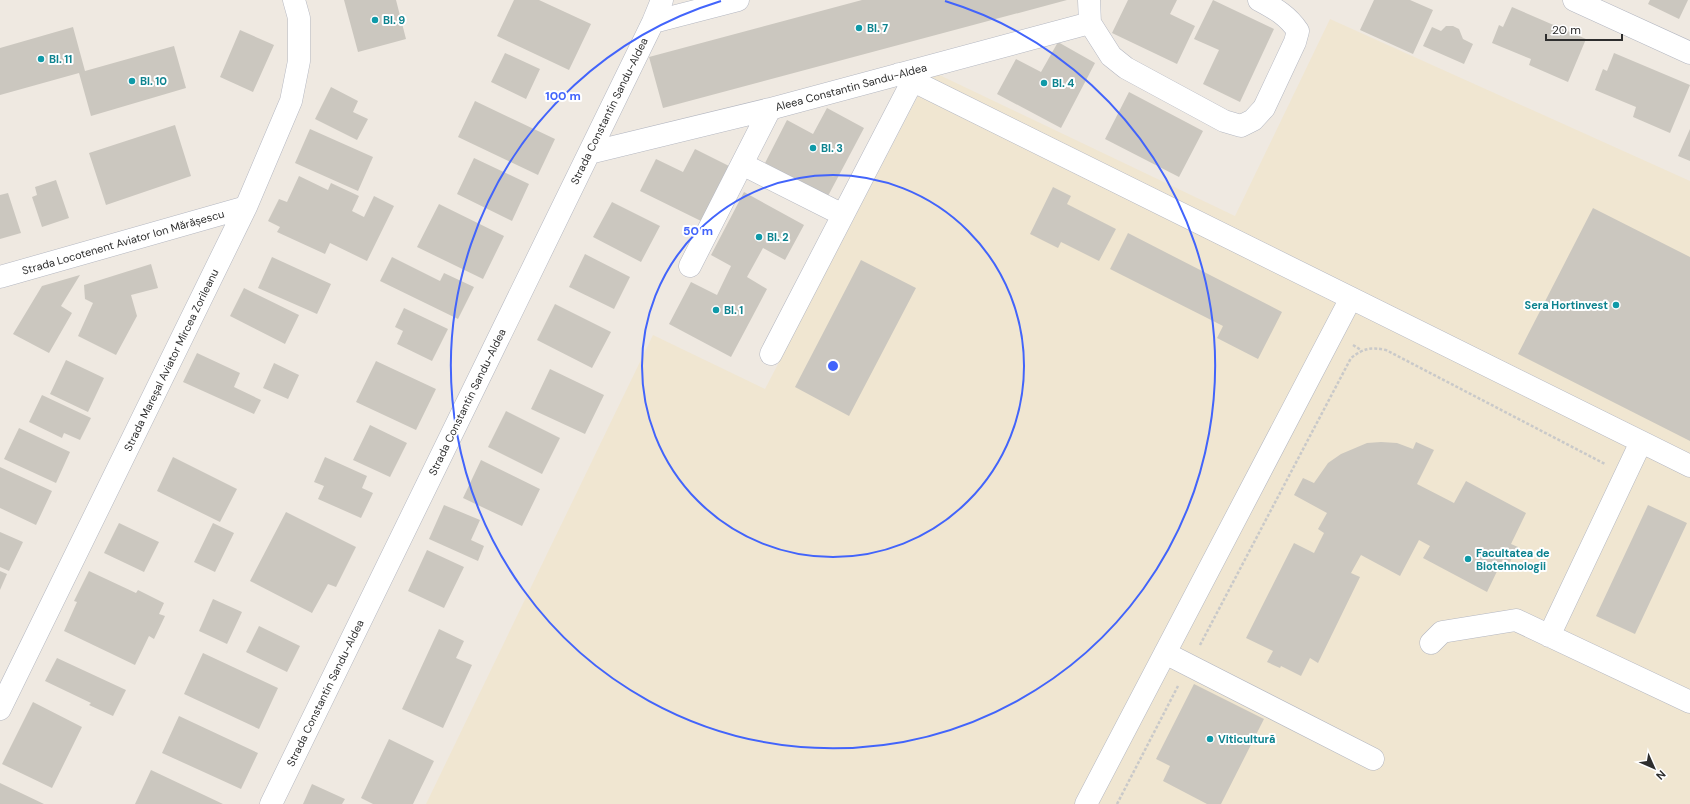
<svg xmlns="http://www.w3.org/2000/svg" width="1690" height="804" font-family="'DM Sans',sans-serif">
  <rect width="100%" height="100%" fill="#efe9e1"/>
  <path fill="#f0e6d1" d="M1330 19 1690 181V804H426L653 335 765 389 931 71 1235 216Z"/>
  <path fill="#cbc7bf" d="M344 0H396L406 39 358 52Z
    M514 0H539L591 24 569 70 497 36Z
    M862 0H1067L663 108 649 57Z
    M1128 0H1177L1170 14 1195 26 1177 64 1112 33Z
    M1213 0 1274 29 1240 102 1203 84 1219 50 1194 39Z
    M1374 0H1410L1433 10 1413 54 1360 30Z
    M1650 0H1688L1679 19 1648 4Z
    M1512 7 1586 39 1568 82 1529 65 1531 59 1492 43 1499 25 1503 27Z
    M1446 26H1453L1459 29 1463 39 1473 44 1464 64 1423 46 1432 27 1441 31Z
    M73 27 85 71 174 46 186 88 91 116 79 73 0 95V48Z
    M240 30 274 45 253 92 220 77Z
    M1058 42 1095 63 1061 128 997 94 1016 59 1041 72Z
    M505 53 540 69 526 99 491 82Z
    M1614 53 1690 85 1670 133 1633 117 1636 107 1595 90 1603 69 1607 71Z
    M331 87 358 101 353 112 368 119 357 140 315 119Z
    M1129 92 1203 131 1179 177 1105 139Z
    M475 101 555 139 538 175 458 137Z
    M827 108 864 128 828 196 765 163 787 120 813 134Z
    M175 125 191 176 106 205 89 153Z
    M310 129 373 157 358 191 295 163Z
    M1690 129V161L1678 156Z
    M695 149 729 166 701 221 640 191 656 159 683 172Z
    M474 158 529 184 512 221 457 194Z
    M299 176 328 190 331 183 359 196 352 211 364 217 374 196 394 206 367 261 330 243 325 254 277 232 280 227 268 221 279 199 287 202Z
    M56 180 69 218 42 227 32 197 37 195 35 187Z
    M1053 187 1071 196 1067 204 1116 229 1099 261 1061 242 1058 248 1030 234Z
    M744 192 804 225 785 260 763 248 747 277 767 289 731 357 669 324 691 282 717 295 731 266 711 255Z
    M8 193 21 233 0 239V195Z
    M612 202 660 226 641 262 593 237Z
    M439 204 504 236 483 279 417 247Z
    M1593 208 1690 257V441L1518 354Z
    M1128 233 1282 312 1258 359 1217 338 1223 326 1110 269Z
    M585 254 630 277 614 309 569 287Z
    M272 257 331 284 317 314 258 288Z
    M392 257 440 281 444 273 474 287 458 319 380 281Z
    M861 260 916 288 849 416 795 387Z
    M151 264 158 288 131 295 137 316 116 355 78 336 93 303 85 299 84 285Z
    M80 275 61 306 72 313 49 353 13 334 42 286Z
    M244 288 299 315 285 344 230 316Z
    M555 304 611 332 592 368 537 340Z
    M404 308 448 329 432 361 397 344 403 331 395 327Z
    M197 353 240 373 234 387 261 400 254 414 183 382Z
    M66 360 104 378 88 412 50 394Z
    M376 361 436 389 416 430 356 402Z
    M274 363 299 375 288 399 263 388Z
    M550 369 604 395 585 434 531 409Z
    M42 395 91 418 80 440 64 433 62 438 29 422Z
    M506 411 560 438 542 474 488 447Z
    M370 425 407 443 390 477 353 460Z
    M19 428 70 452 56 483 4 459Z
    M1381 442 1397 443 1413 449 1416 442 1434 450 1417 484 1454 503 1466 481 1526 513 1511 544 1518 547 1510 562 1503 559 1487 592 1423 558 1430 546 1419 540 1400 576 1361 555 1351 573 1360 577 1318 663 1310 658 1301 676 1281 666 1280 668 1267 662 1273 651 1246 638 1294 543 1314 553 1324 533 1318 529 1327 513 1294 495 1303 478 1314 483 1328 463 1341 454 1367 443Z
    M173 457 237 489 220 522 157 491Z
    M325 457 367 476 362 488 373 493 361 518 318 499 324 486 314 482Z
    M481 460 540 489 522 526 463 498Z
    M0 467 52 491 36 525 0 508Z
    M444 505 480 520 471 540 484 546 478 561 429 539Z
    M1648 505 1687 523 1635 634 1596 616Z
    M286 512 356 547 336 587 328 584 312 613 250 581Z
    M119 523 159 542 144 572 104 553Z
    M213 523 234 533 215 572 194 562Z
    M0 532 23 542 9 571 0 567Z
    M427 550 464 567 444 608 408 591Z
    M0 571 7 574 0 590Z
    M89 571 136 593 138 590 164 603 159 614 165 616 154 639 149 636 135 665 64 631 77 602 74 601Z
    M213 599 242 612 227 644 199 631Z
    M259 626 300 646 287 672 246 652Z
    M439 629 464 641 456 658 472 665 443 728 402 709Z
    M203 653 278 688 259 729 184 694Z
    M57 658 126 690 113 716 89 705 91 703 45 681Z
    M1194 684 1264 719 1221 804H1207L1163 781 1170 766 1156 759Z
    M33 702 82 727 52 788 2 764Z
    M179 716 258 753 241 789 162 753Z
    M389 739 434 761 413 804H373L361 798Z
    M151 770 223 804H135Z
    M0 783 44 804H0Z
    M312 784 345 799 342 804H303Z"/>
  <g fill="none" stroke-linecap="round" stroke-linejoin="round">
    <defs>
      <path id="minor" d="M1089 0 1090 23
        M1574 0 1690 53
        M653 22 738 0
        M1090 23 1111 56 1126 68 1224 121 1241 126 1253 120 1264 108 1295 42 1298 31C1288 16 1276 9 1259 0
        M899 74 1690 466
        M589 153 770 109 1090 23
        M742 164 843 215
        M690 266 770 109
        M0 277 246 207
        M771 354 913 80
        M1549 636 1641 442
        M1431 643 1442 632 1516 620 1690 702
        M1165 653 1373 759
        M0 709 246 207 291 101 299 61V18L294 0
        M271 804 653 22 662 0
        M1086 804 1351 298"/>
    </defs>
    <use href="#minor" stroke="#b4b7c1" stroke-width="23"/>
    <path stroke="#c9c9c9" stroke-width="2.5" stroke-dasharray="3 2" stroke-linecap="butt" d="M1353 345 1361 350
      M1200 645 1351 358C1364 348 1371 347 1386 350L1605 464
      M1117 804 1178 686"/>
    <use href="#minor" stroke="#fff" stroke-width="22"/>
  </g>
  <g fill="none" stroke="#4264fb" stroke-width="2">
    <circle cx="833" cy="366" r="191"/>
    <path d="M945 1A382 382 0 1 1 721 1"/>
  </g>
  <g fill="#0f9aa8" stroke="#fff" stroke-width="1.5">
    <circle cx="375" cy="20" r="4"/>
    <circle cx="859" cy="28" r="4"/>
    <circle cx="41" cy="59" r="4"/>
    <circle cx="132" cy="81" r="4"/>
    <circle cx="1044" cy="83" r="4"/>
    <circle cx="813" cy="148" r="4"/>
    <circle cx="759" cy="237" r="4"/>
    <circle cx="1616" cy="305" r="4"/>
    <circle cx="716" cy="310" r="4"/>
    <circle cx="1468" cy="559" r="4"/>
    <circle cx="1210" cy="739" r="4"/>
  </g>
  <g text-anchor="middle" stroke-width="4" stroke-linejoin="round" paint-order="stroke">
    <g font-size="11" font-weight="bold" fill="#0d838f" stroke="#fff" text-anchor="start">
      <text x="383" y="24">Bl. 9</text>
      <text x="867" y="32">Bl. 7</text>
      <text x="49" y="63">Bl. 11</text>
      <text x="140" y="85">Bl. 10</text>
      <text x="1052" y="87">Bl. 4</text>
      <text x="821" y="152">Bl. 3</text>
      <text x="767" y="241">Bl. 2</text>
      <text x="1608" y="309" text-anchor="end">Sera Hortinvest</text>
      <text x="724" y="314">Bl. 1</text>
      <text x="1476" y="557">Facultatea de<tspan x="1476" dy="13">Biotehnologii</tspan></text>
      <text x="1218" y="743">Viticultură</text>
    </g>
    <g font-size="11" fill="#2e2e2e" stroke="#fff">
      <text transform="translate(851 87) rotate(-15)" y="4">Aleea Constantin Sandu-Aldea</text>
      <text transform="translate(609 111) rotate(-64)" y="4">Strada Constantin Sandu-Aldea</text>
      <text transform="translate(123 242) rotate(-16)" y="4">Strada Locotenent Aviator Ion Mărășescu</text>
      <text transform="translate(171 360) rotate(-64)" y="4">Strada Mareșal Aviator Mircea Zorileanu</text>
      <text transform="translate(467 402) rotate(-64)" y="4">Strada Constantin Sandu-Aldea</text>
      <text transform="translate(325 693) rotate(-64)" y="4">Strada Constantin Sandu-Aldea</text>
    </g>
  </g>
  <circle cx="833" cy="366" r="6" fill="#4264fb" stroke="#fff" stroke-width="2"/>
  <g font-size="12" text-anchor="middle" font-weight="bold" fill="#4264fb" stroke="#fff" stroke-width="4" stroke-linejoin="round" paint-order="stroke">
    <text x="563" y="100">100 m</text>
    <text x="698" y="235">50 m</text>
  </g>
  <g transform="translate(1654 768) rotate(135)" stroke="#ffffff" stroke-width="3" paint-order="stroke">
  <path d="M0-3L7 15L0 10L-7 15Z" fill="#2e2e2e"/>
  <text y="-6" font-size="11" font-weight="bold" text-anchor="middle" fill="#2e2e2e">N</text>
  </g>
  <path d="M1546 34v6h76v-6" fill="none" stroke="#2e2e2e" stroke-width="2"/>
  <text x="1552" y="34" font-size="12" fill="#2e2e2e" stroke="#ffffff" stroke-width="3" paint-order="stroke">20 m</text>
</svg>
